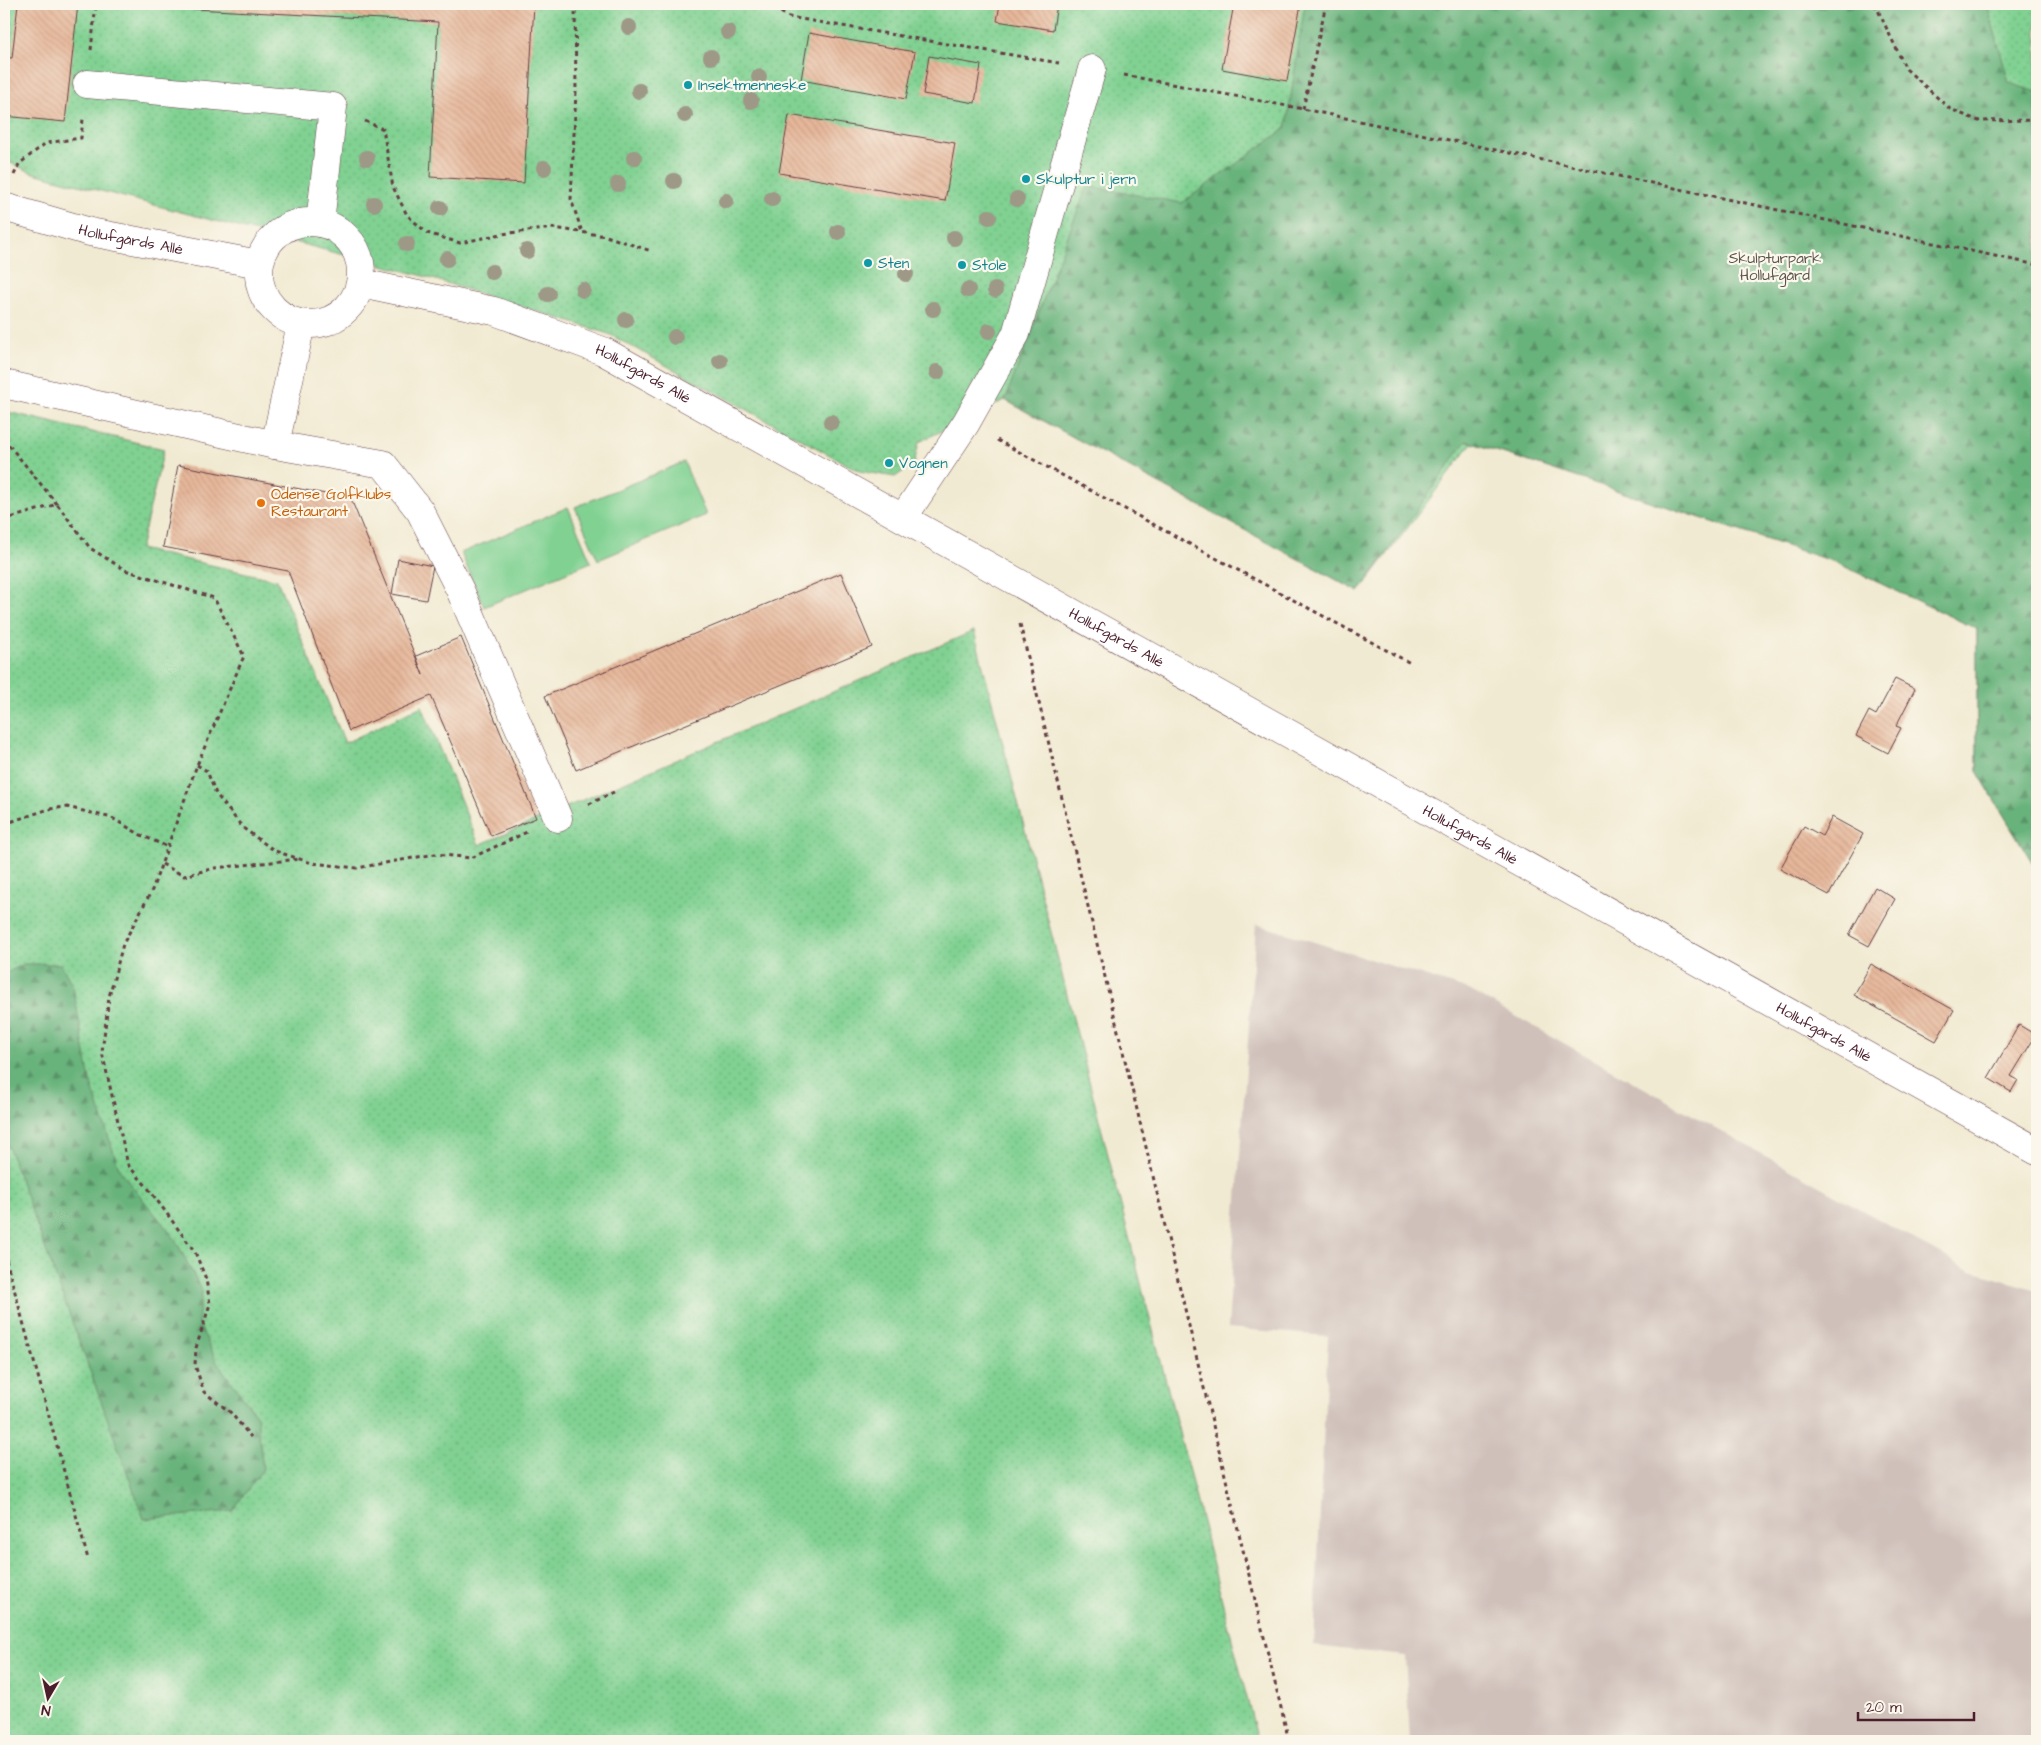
<svg xmlns="http://www.w3.org/2000/svg" width="2041" height="1745" font-family="'Architects Daughter',sans-serif">
  <defs>
    <pattern id="grass-dots" width="8" height="8" patternUnits="userSpaceOnUse" patternTransform="scale(1.25)"><rect width="8" height="8" fill="#80d192"/><path d="M2 2h.1M6 6h.1" fill="none" stroke="#70b37e" stroke-width="1.8" stroke-linecap="round"/></pattern>
    <pattern id="forest-firs" width="22" height="20" patternUnits="userSpaceOnUse" patternTransform="scale(1.25)"><rect width="22" height="20" fill="#68b37c"/><path d="M5 1l3.5 6h-7zM16 11l3.5 6h-7z" fill="#589166"/></pattern>
    <pattern id="building-back-hatch" width="6" height="6" patternUnits="userSpaceOnUse" patternTransform="scale(1.25)"><rect width="6" height="6" fill="#e6b79a"/><path d="M-1 5l2 2M0 0l6 6M5-1l2 2" fill="none" stroke="#c79d85"/></pattern>
  </defs>
  <rect width="100%" height="100%" fill="#fbf7ec"/>
  <filter id="ink" filterUnits="userSpaceOnUse"><feTurbulence type="fractalNoise" baseFrequency=".02" numOctaves="2"/><feDisplacementMap in="SourceGraphic" scale="10" xChannelSelector="R" yChannelSelector="G"/><feConvolveMatrix kernelMatrix="1 2 1 2 8 2 1 2 1" color-interpolation-filters="sRGB"/></filter>
  <filter id="wash" filterUnits="userSpaceOnUse"><feTurbulence type="fractalNoise" baseFrequency=".0096" numOctaves="4" result="noise"/><feDisplacementMap in="SourceGraphic" scale="20" xChannelSelector="R" yChannelSelector="G"/><feGaussianBlur stdDeviation="1.12" result="paint"/><feColorMatrix in="noise" values="0 0 0 0 0 0 0 0 0 0 0 0 0 0 0 0 0 1.4 0 .05"/><feComposite in="paint" operator="in"/></filter>
  <g filter="url(#wash)">
    <rect width="100%" height="100%" fill="#f1ead2"/>
    <path fill="#cfc0ba" d="M1256 924 1469 990 1971 1271 2037 1290V1741H1410L1405 1656 1314 1646 1328 1336 1228 1328Z"/>
    <path fill="url(#grass-dots)" stroke="#65785e" d="M4 4H2037V870L1977 771V629L1835 562 1472 443 1359 592 1005 400 919 442 914 464 895 477 859 471 609 334 420 275 33 173 4 160Z
      M4 411 164 449 140 549 277 580 345 743 422 706 479 845 974 631 1258 1741H4Z"/>
    <path fill="url(#forest-firs)" stroke="#596954" d="M1305 4H1987L2009 83 2037 92V870L1977 771V629L1835 562 1466 441 1359 592 1005 400 1087 186 1182 203 1286 128Z
      M24 964H61L73 987 90 1081 120 1171 175 1239 202 1291 198 1322 218 1364 257 1416 263 1469 232 1511 144 1519 4 1135V974Z"/>
    <path fill="#80d192" stroke="#65785e" d="M684 462 706 515 598 560 575 507Z
      M568 507 591 562 484 607 461 553Z"/>
    <g id="blocks">
      <path fill="url(#building-back-hatch)" d="M18 4H78L65 122 4 116V57L12 58Z
        M157 4H534L524 183 430 177 438 22 157 7Z
        M1000 4H1057L1053 30 997 21Z
        M1234 4H1301L1287 81 1222 69Z
        M809 33 915 52 906 99 801 80Z
        M929 56 981 65 975 103 923 94Z
        M789 115 955 143 945 201 779 173Z
        M178 465 351 499 423 675 416 656 461 637 536 818 491 836 431 696 349 731 288 571 163 547Z
        M398 559 433 566 426 600 392 594Z
        M841 573 872 647 576 770 545 696Z
        M1895 679 1915 689 1896 726 1901 728 1888 753 1856 736 1869 711 1876 715Z
        M1832 817 1863 834 1829 895 1780 869 1804 826 1822 836Z
        M1875 887 1895 899 1869 946 1849 935Z
        M1871 964 1954 1010 1936 1041 1854 995Z
        M2019 1025 2036 1035 2011 1076 2018 1080 2011 1092 1988 1078Z"/>
    </g>
  </g>
  <g filter="url(#ink)">
    <use href="#blocks" fill-opacity="0" stroke="#633d44" stroke-width="1"/>
    <g fill="none" stroke-linecap="round" stroke-linejoin="round">
      <defs>
        <g id="minor">
          <path d="M87 84 333 107 320 223"/>
          <path id="s1" d="M4 207 90 232 259 264"/>
          <circle cx="310" cy="273" r="51"/>
          <path id="s2" d="M361 283 494 311 603 351 2037 1151"/>
          <path d="M4 384 275 445 383 464 420 511 460 590 558 818"/>
          <path d="M275 445 301 324"/>
          <path d="M903 518 966 423 1016 334 1092 69"/>
        </g>
      </defs>
      <use href="#minor" stroke="#633d44" stroke-width="29"/>
      <path stroke="#633d44" stroke-width="3" stroke-dasharray="4 4" stroke-linecap="butt" d="M575 4 576 91 571 199 582 232
        M767 4 789 17 1059 63
        M1875 4 1906 69 1950 109 1979 121 2037 120
        M91 50 96 4
        M1124 75 1303 109 2037 265
        M1303 109 1326 4
        M365 121 383 129 393 187 407 215 427 233 460 243 501 234 554 228 606 236 651 251
        M14 175 19 164 46 143 81 138 83 119
        M4 439 57 504
        M997 440 1412 664
        M4 520 57 504 90 548 125 570 214 598 244 656 197 765 152 890 123 944 109 997 102 1052 128 1165 148 1188 195 1252 206 1279 210 1304 196 1348 195 1365 204 1392 230 1412 251 1437
        M1020 624 1289 1741
        M197 765 207 771 216 794 243 828 275 851 312 863 357 868 435 854 471 858 527 832
        M589 804 614 792
        M4 824 49 809 67 807 112 818 141 835 168 847
        M162 864 184 876 215 868 300 859
        M4 1252 88 1559"/>
      <use href="#minor" stroke="#fff" stroke-width="28"/>
    </g>
    <g fill="#9e9887">
      <circle cx="629" cy="27" r="8"/>
      <circle cx="728" cy="32" r="8"/>
      <circle cx="711" cy="57" r="8"/>
      <circle cx="759" cy="77" r="8"/>
      <circle cx="639" cy="91" r="8"/>
      <circle cx="751" cy="101" r="8"/>
      <circle cx="685" cy="115" r="8"/>
      <circle cx="367" cy="158" r="8"/>
      <circle cx="634" cy="158" r="8"/>
      <circle cx="544" cy="168" r="8"/>
      <circle cx="674" cy="181" r="8"/>
      <circle cx="618" cy="184" r="8"/>
      <circle cx="772" cy="199" r="8"/>
      <circle cx="1017" cy="199" r="8"/>
      <circle cx="726" cy="201" r="8"/>
      <circle cx="374" cy="204" r="8"/>
      <circle cx="440" cy="208" r="8"/>
      <circle cx="989" cy="217" r="8"/>
      <circle cx="838" cy="232" r="8"/>
      <circle cx="954" cy="238" r="8"/>
      <circle cx="407" cy="244" r="8"/>
      <circle cx="527" cy="251" r="8"/>
      <circle cx="447" cy="259" r="8"/>
      <circle cx="492" cy="272" r="8"/>
      <circle cx="906" cy="274" r="8"/>
      <circle cx="583" cy="290" r="8"/>
      <circle cx="968" cy="290" r="8"/>
      <circle cx="995" cy="290" r="8"/>
      <circle cx="548" cy="294" r="8"/>
      <circle cx="933" cy="309" r="8"/>
      <circle cx="626" cy="320" r="8"/>
      <circle cx="989" cy="331" r="8"/>
      <circle cx="675" cy="337" r="8"/>
      <circle cx="720" cy="361" r="8"/>
      <circle cx="937" cy="372" r="8"/>
      <circle cx="831" cy="422" r="8"/>
    </g>
  </g>
  <g fill="#0f9aa8" stroke="#fbf7ec" stroke-width="2">
    <circle cx="688" cy="85" r="5"/>
    <circle cx="1026" cy="179" r="5"/>
    <circle cx="868" cy="263" r="5"/>
    <circle cx="962" cy="265" r="5"/>
    <circle cx="889" cy="463" r="5"/>
  </g>
  <circle fill="#e8710a" stroke="#fbf7ec" stroke-width="2" cx="261" cy="503" r="5"/>
  <g text-anchor="middle" stroke-width="4.5" stroke-linejoin="round" paint-order="stroke">
    <g font-size="15" fill="#0d838f" stroke="#fbf7ec" text-anchor="start">
      <text x="698" y="90">Insektmenneske</text>
      <text x="1036" y="184">Skulptur i jern</text>
      <text x="878" y="268">Sten</text>
      <text x="972" y="270">Stole</text>
      <text x="899" y="468">Vognen</text>
    </g>
    <g font-size="15" fill="#4a1f2b" stroke="#fbf7ec">
      <text dy="5" stroke="none"><textPath href="#s1" startOffset="131">Hollufgårds Allé</textPath></text>
      <text dy="5" stroke="none"><textPath href="#s2" startOffset="298">Hollufgårds Allé</textPath></text>
      <text dy="5" stroke="none"><textPath href="#s2" startOffset="840">Hollufgårds Allé</textPath></text>
      <text dy="5" stroke="none"><textPath href="#s2" startOffset="1245">Hollufgårds Allé</textPath></text>
      <text dy="5" stroke="none"><textPath href="#s2" startOffset="1650">Hollufgårds Allé</textPath></text>
    </g>
    <g font-size="15" fill="#5a544a" stroke="#fbf7ec">
      <text x="1775" y="263">Skulpturpark<tspan x="1775" dy="17">Hollufgård</tspan></text>
    </g>
    <g font-size="15" fill="#c56008" stroke="#fbf7ec" text-anchor="start">
      <text x="271" y="499">Odense Golfklubs<tspan x="271" dy="17">Restaurant</tspan></text>
    </g>
  </g>
  <rect width="2041" height="1745" fill="none" stroke="#fbf7ec" stroke-width="20"/>
  <g transform="translate(48 1698) rotate(189)" stroke="#fbf7ec" stroke-width="4" paint-order="stroke">
  <path d="M0-4L9 19L0 12L-9 19Z" fill="#4a1f2b"/>
  <text y="-8" font-size="14" font-weight="bold" text-anchor="middle" fill="#4a1f2b">N</text>
  </g>
  <path d="M1858 1712v8h116v-8" fill="none" stroke="#4a1f2b" stroke-width="2.5"/>
  <text x="1866" y="1712" font-size="15" fill="#4a1f2b" stroke="#fbf7ec" stroke-width="4" paint-order="stroke">20 m</text>
</svg>
